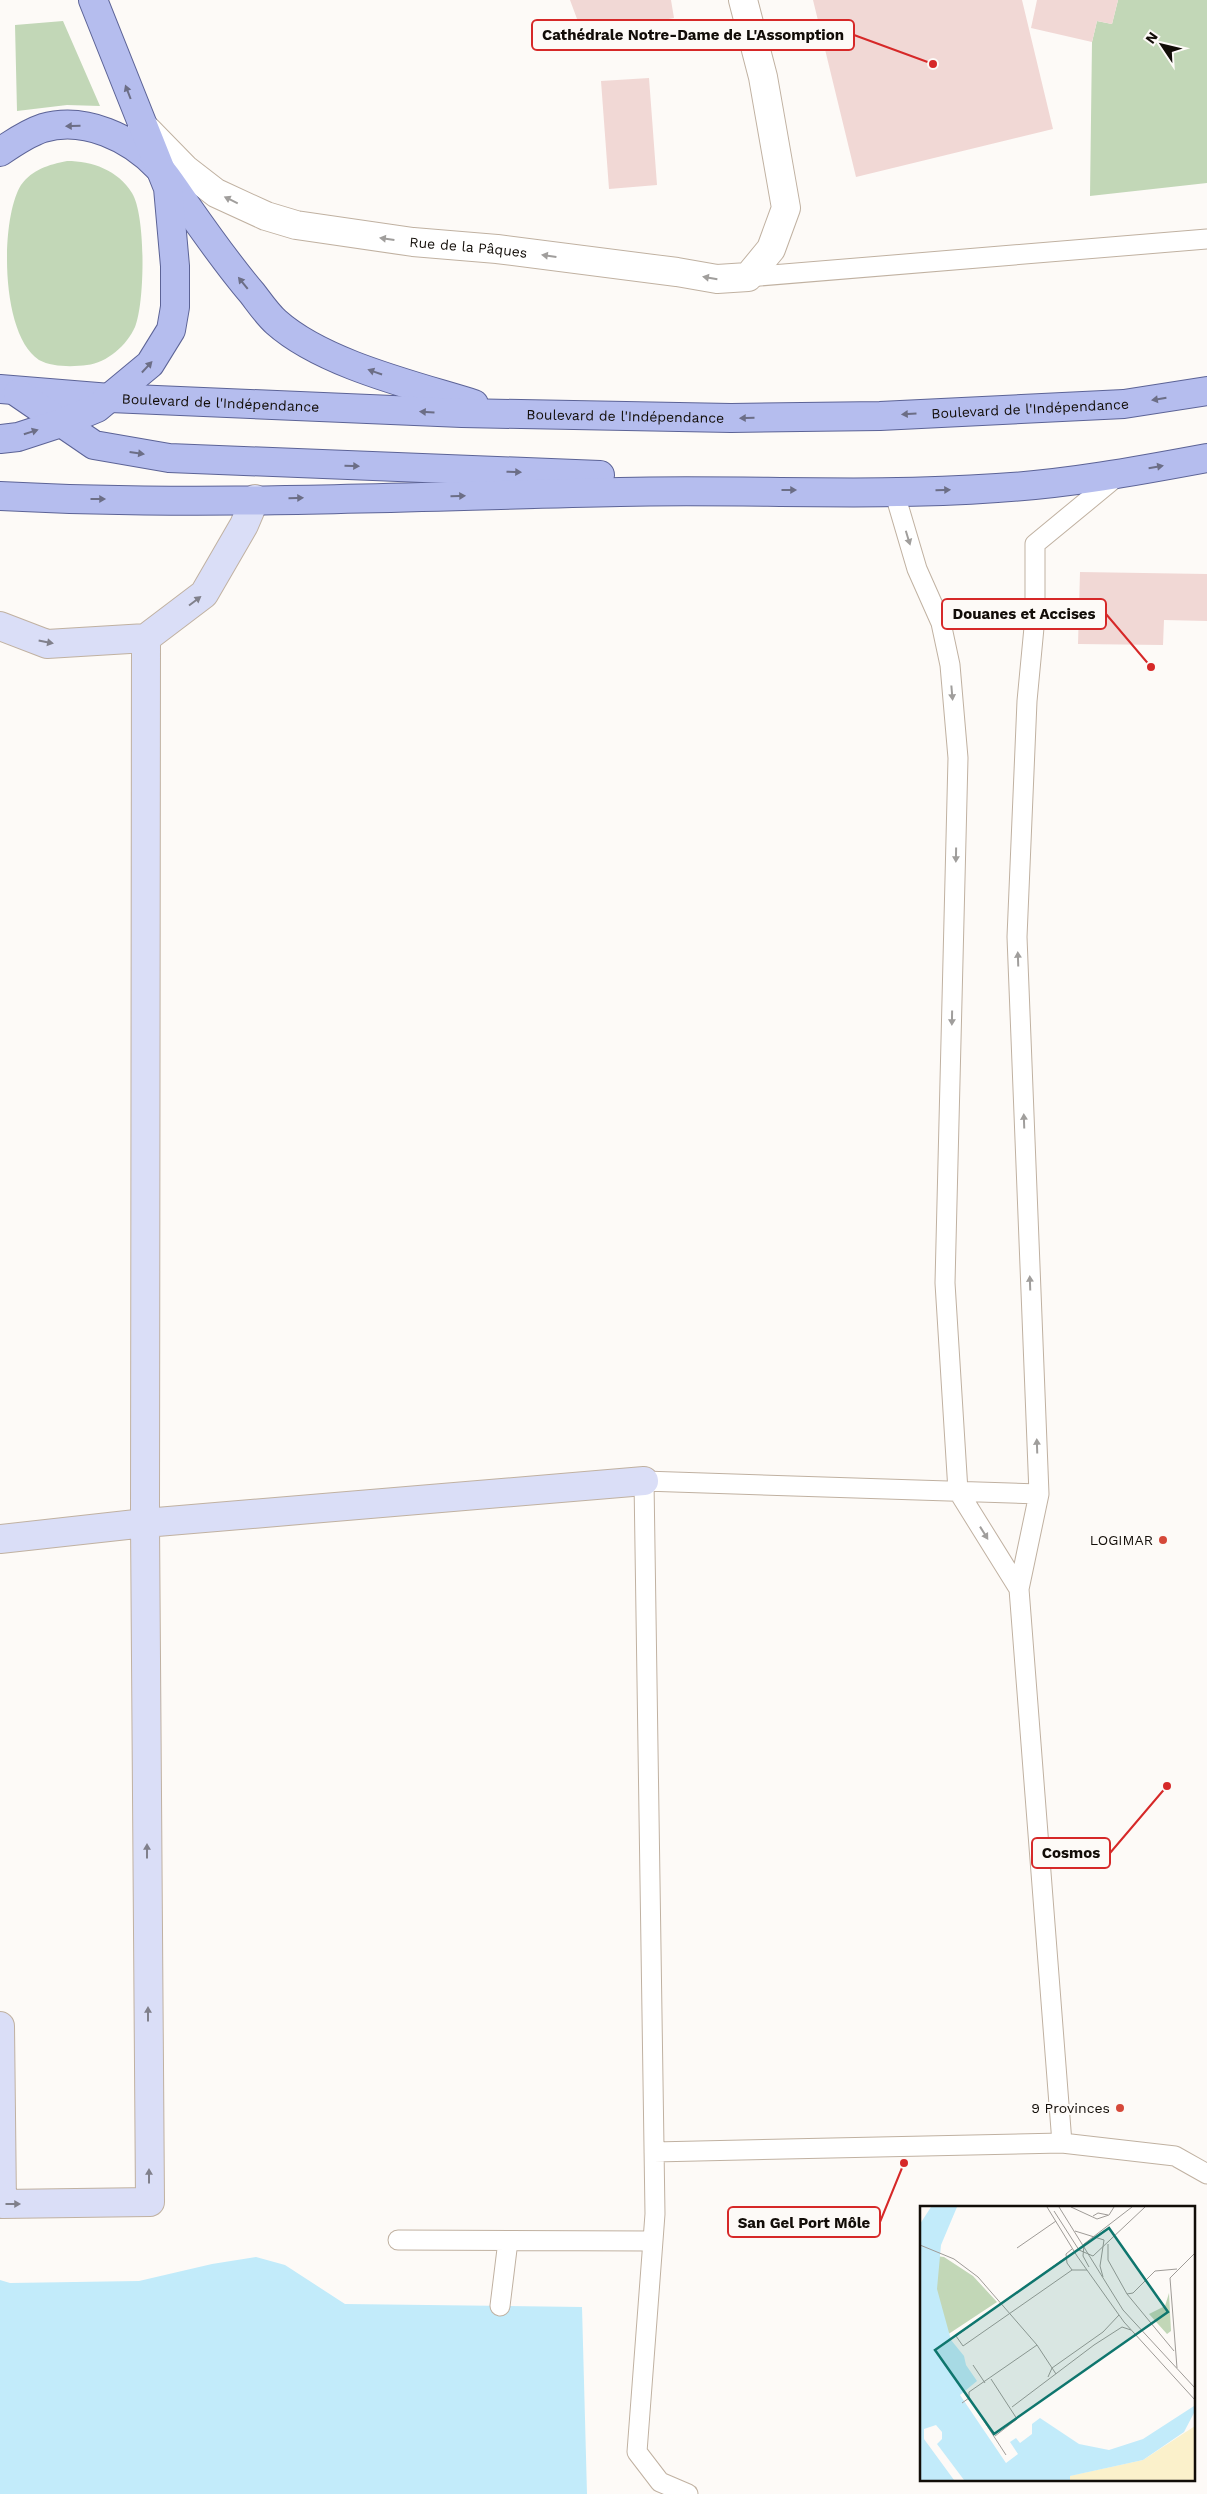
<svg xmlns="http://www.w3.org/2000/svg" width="1207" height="2494" font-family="'Work Sans',sans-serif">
  <rect width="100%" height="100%" fill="#fdfaf7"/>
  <path fill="#c2d7b7" d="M1118 0H1207V183L1090 196 1092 42 1097 21 1112 24Z
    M63 21 100 106 67 105 17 111 15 25Z
    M67 161C92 161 118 170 132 193 146 215 145 303 135 327 127 345 107 363 87 365 72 367 52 367 39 360 0 335 0 219 21 185 33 169 48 165 67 161Z"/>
  <path fill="#c2ebfa" d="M256 2257 285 2265 345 2304 582 2307 587 2494H0V2280L10 2283 139 2281 212 2264Z"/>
  <path fill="#f1d8d5" d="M570 0H671L674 18 583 35Z
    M813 0H1022L1053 129 856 177Z
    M1037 0H1118L1112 24 1097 21 1092 42 1031 28Z
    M649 78 657 185 609 189 601 81Z
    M1080 572 1207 574V621L1164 620 1163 645 1078 644Z"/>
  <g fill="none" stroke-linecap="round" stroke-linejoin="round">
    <defs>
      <path id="service" d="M748 277 1207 239
        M894 491 917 569 941 623 950 665 958 758 945 1283 958 1491 1019 1589
        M1062 2143 1019 1589 1039 1494 1017 937 1027 701 1035 617V544L1120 474
        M654 2152 1062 2143 1175 2156 1207 2174
        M398 2240 652 2241
        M500 2306 508 2241
        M688 2494 660 2482 637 2452 655 2214 644 1481 1039 1494"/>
      <g id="minor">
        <path id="s1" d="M142 125 185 169 216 193 266 216 296 225 413 242 497 249 677 272 717 279 748 277 771 249 786 208 763 77 743 0"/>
      </g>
      <path id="secondary" d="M0 626 47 644 146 638 204 594 244 525 255 499
        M0 1539 145 1523 644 1481
        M0 2026 2 2204 150 2202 145 1523 146 638"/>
      <g id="primary">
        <path d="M0 152C13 143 28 133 43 128 85 116 131 138 159 168 169 179 177 193 186 205 207 235 228 265 252 293 259 302 267 314 276 322 323 364 413 385 474 404"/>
        <path id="s2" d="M0 389 110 398 462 413 731 418 880 416 1124 404 1207 391"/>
        <path d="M18 393 94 445 169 458 600 475"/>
        <path d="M0 439 18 437 61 423 97 408 150 364 171 330 175 307V266L168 188 93 0"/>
        <path d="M0 496C205 507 415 496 620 492 745 489 871 497 997 488 1067 484 1137 471 1207 458"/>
      </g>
    </defs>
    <use href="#service" stroke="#c0b1a1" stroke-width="21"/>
    <use href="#minor" stroke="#c0b1a1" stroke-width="30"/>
    <use href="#secondary" stroke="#c0b1a1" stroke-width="30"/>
    <use href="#primary" stroke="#5c6396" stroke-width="30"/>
    <use href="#service" stroke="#fff" stroke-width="19"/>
    <use href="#minor" stroke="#fff" stroke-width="28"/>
    <use href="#secondary" stroke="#dadef7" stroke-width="28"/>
    <use href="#primary" stroke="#b5bdee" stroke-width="28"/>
  </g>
  <defs><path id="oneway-solid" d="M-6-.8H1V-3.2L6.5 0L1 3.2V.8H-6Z" transform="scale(1.25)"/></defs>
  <g fill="#6c6e86">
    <use href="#oneway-solid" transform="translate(128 92) rotate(-111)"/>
    <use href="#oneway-solid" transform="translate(73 126) rotate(179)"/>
    <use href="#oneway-solid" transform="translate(243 283) rotate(-129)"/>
    <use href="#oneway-solid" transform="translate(147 367) rotate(-47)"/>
    <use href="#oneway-solid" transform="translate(375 372) rotate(-161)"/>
    <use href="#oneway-solid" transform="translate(1159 399) rotate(171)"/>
    <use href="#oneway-solid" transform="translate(427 412) rotate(-177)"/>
    <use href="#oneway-solid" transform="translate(909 414) rotate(177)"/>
    <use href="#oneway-solid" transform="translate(747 418) rotate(179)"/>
    <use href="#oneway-solid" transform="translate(31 432) rotate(-18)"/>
    <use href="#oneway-solid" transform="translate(137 453) rotate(8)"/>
    <use href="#oneway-solid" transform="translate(352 466) rotate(2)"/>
    <use href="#oneway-solid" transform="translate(1156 467) rotate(-10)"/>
    <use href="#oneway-solid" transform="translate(514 472) rotate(2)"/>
    <use href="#oneway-solid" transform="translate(789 490)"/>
    <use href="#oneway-solid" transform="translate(943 490) rotate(-2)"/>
    <use href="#oneway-solid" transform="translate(458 496) rotate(-2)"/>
    <use href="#oneway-solid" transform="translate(296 498) rotate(-1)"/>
    <use href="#oneway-solid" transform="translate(98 499)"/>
  </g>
  <g fill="#a09e9c">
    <use href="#oneway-solid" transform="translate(231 200) rotate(-154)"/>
    <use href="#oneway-solid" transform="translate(387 239) rotate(-172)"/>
    <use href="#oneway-solid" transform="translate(549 256) rotate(-172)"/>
    <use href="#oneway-solid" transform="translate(710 278) rotate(-170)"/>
    <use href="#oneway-solid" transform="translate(908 538) rotate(73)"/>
    <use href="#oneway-solid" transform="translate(952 693) rotate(85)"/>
    <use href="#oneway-solid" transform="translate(956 855) rotate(91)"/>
    <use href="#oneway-solid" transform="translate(1018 959) rotate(-92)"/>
    <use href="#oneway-solid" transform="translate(952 1018) rotate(91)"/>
    <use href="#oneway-solid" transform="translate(1024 1121) rotate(-92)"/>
    <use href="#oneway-solid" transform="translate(1030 1283) rotate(-92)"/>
    <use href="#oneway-solid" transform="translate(1037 1446) rotate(-92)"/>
    <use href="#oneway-solid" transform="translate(984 1533) rotate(58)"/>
  </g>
  <g fill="#80808b">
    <use href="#oneway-solid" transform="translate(195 601) rotate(-37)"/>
    <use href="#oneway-solid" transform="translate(46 642) rotate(11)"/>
    <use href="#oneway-solid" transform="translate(147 1851) rotate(-90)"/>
    <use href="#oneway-solid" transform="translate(148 2014) rotate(-90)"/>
    <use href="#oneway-solid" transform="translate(149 2176) rotate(-90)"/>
    <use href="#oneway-solid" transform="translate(13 2204)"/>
  </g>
  <g fill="#d54839" stroke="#fdfaf7" stroke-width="2">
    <circle cx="1163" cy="1540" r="5"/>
    <circle cx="1120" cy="2108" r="5"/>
  </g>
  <g text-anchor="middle" stroke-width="4" stroke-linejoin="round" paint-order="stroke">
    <g font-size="14" fill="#120d08" stroke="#fdfaf7">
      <text dy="5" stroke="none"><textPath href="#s1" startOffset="361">Rue de la Pâques</textPath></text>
      <text dy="5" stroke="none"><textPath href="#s2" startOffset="221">Boulevard de l'Indépendance</textPath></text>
      <text dy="5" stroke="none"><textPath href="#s2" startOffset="1031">Boulevard de l'Indépendance</textPath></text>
      <text dy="5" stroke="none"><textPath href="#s2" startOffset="626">Boulevard de l'Indépendance</textPath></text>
    </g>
    <g font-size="14" fill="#120d08" stroke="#fdfaf7" text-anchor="end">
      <text x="1153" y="1545">LOGIMAR</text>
      <text x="1110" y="2113">9 Provinces</text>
    </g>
  </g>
  <g transform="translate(920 2206)">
    <rect width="275" height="275" fill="#fdfaf7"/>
    <path d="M16 50 24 51 53 70 77 96 24 131 16 109ZM249 87 251 125 247 128 229 108 245 100Z" fill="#c2d7b7"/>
    <path d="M275 220V274H150L149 270 223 254Z" fill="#fbf1cb"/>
    <path d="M11 1H37L21 39 17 83 31 134 44 150 46 159 57 175 40 189 86 257 98 248 90 236 96 232 100 237 112 228V218L120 212 159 238 189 244 223 233 274 200 275 205 264 226 223 254 150 270V274H0V18Z" fill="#c2ebfa"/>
    <path d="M16 219 22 226V233L17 238 44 274H34L4 233V223Z" fill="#fdfaf7"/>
    <path fill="none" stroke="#c2ebfa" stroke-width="2.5" d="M0 140 12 149 42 197"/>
    <path fill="none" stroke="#9f9b97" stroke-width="1" d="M127 1 157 50 204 116 275 194M139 1 203 104 275 182M151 1 177 13 189 9 194 1M134 5 159 44 173 50 225 1M173 10 178 7 188 9M155 25 184 34 180 60 183 71M188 38V54L207 88 213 87 235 65 257 63M0 39 34 53 58 71 117 139M97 42 136 15M152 43 146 48 147 57 152 64H167M145 52 36 130 43 140 152 64M169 61 163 50 164 38 212 1M207 88 254 145M53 159 65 177M257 162 250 72 275 47M128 171 132 162 183 126 199 109M71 173 97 213 75 230M49 192 86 249M42 197 49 192V186L117 139 136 168M92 201 174 139 202 121 211 124"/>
    <path fill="#0f766e" fill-opacity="0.15" stroke="#0f766e" stroke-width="2.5" d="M189 22 248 106 74 228 15 144Z"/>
    <rect width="275" height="275" fill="none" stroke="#120d08" stroke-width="2.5"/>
  </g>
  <path fill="none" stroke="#d62828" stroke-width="2" d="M933 64L854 35M1151 667L1106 614M1167 1786L1110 1853M904 2163L880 2222"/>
  <g fill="#d62828" stroke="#fdfaf7" stroke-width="2">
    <circle cx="933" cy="64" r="5"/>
    <circle cx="1151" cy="667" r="5"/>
    <circle cx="1167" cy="1786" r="5"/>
    <circle cx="904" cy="2163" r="5"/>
  </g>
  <g fill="#fdfaf7" stroke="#d62828" stroke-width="2">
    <rect x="532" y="20" width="322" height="30" rx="5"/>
    <rect x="942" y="599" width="164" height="30" rx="5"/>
    <rect x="1032" y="1838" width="78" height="30" rx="5"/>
    <rect x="728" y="2207" width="152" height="30" rx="5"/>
  </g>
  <g font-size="15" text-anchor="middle" font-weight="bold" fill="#120d08">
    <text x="693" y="40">Cathédrale Notre-Dame de L'Assomption</text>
    <text x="1024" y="619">Douanes et Accises</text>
    <text x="1071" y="1858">Cosmos</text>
    <text x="804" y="2228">San Gel Port Môle</text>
  </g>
  <g transform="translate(1162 45) rotate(305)" stroke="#fdfaf7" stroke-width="4" paint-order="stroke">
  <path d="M0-4L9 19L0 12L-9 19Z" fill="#120d08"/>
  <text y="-8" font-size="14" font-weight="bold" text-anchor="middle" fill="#120d08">N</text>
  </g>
</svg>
